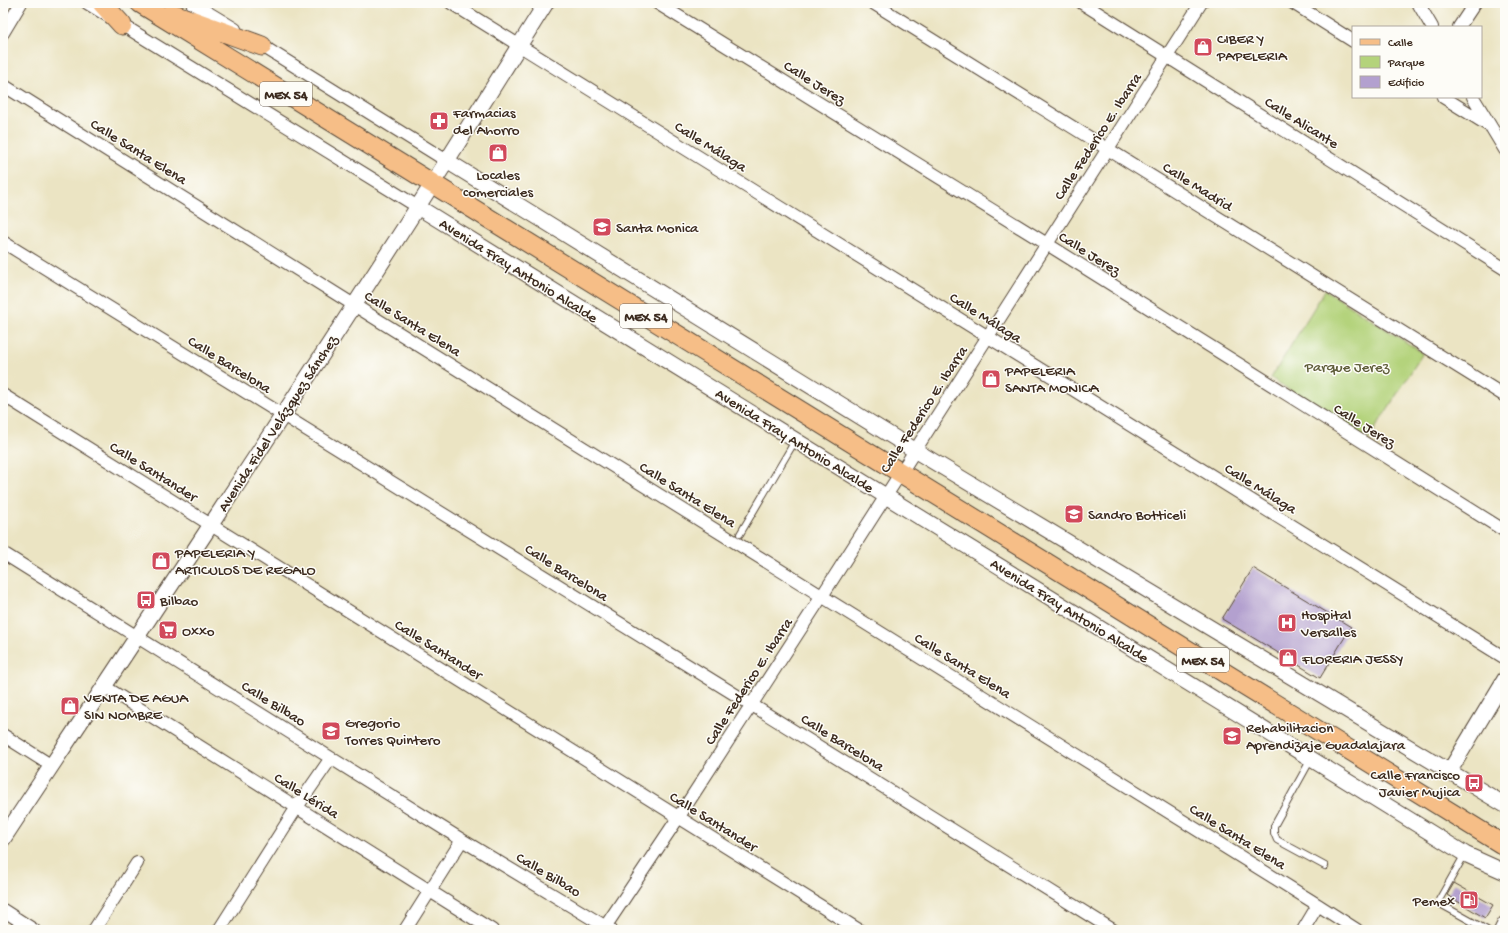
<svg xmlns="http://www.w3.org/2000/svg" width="1508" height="933" font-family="'Gochi Hand',sans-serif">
  <rect width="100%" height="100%" fill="#fdfcf7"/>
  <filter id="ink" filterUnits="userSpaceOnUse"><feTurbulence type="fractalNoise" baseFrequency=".025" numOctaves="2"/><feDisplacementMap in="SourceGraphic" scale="8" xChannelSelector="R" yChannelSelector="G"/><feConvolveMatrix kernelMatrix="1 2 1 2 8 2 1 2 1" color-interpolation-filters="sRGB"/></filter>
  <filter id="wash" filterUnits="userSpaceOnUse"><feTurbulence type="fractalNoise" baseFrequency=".012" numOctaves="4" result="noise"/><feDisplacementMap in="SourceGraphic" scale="16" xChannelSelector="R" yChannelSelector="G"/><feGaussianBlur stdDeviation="0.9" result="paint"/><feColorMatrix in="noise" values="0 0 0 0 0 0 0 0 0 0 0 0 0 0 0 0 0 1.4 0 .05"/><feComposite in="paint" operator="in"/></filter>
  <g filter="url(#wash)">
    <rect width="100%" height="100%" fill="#ebe4c3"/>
    <path fill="#b4d37b" stroke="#787e4c" d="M1325 290 1423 353 1368 440 1271 378Z"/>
    <g id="blocks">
      <path fill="#b3a0cf" d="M1253 568 1351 627 1320 678 1222 619Z
        M1454 883 1493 905 1485 918 1447 895Z"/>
    </g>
  </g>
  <g filter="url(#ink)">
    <use href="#blocks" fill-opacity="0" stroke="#554637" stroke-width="1"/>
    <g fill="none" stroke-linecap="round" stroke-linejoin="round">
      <defs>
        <path id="service" d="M740 534 795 441
          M1311 759 1274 826V833L1277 840 1325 866
          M1465 854 1439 900V902L1442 905 1487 930"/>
        <path id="minor" d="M87 3 418 207
          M192 3 235 29
          M451 3 1505 658
          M657 3 1047 244 1505 531
          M873 3 1505 396
          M1082 3 1505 269
          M1293 3 1353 41
          M1418 3 1432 27
          M1459 27 1475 3
          M3 33 21 3
          M256 42 447 161
          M3 85 354 305 1318 905 1357 930
          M1443 97 1488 125
          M1473 97 1505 150
          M3 242 752 705 1113 930
          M3 395 859 930
          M3 553 462 840 611 930
          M105 687 492 930
          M3 735 52 766
          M3 910 34 930
          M94 930 137 863
          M219 930 297 807 331 758
          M405 930 462 840
          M603 930 678 818 822 596 1201 3
          M1303 930 1318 905"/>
        <path id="tertiary" d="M447 161 916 451 1505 805
          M418 207 1465 854 1505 872
          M1449 772 1505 679
          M3 839C147 622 291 405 431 186 470 125 507 64 546 3
          M1502 930 1505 924"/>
        <path id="primary" d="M102 3 122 25
          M140 3 1505 846
          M171 13 262 46"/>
      </defs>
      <use href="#service" stroke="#554637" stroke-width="8"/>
      <use href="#minor" stroke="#554637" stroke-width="14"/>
      <use href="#tertiary" stroke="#554637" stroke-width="17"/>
      <use href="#primary" stroke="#554637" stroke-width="21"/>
      <use href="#service" stroke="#fff" stroke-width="6"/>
      <use href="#minor" stroke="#fff" stroke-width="12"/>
      <use href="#tertiary" stroke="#fff" stroke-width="15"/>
      <use href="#primary" stroke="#f6be87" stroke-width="19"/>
    </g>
  </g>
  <defs>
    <symbol id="shop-square" viewBox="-11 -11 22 22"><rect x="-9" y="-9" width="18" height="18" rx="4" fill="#d1495b" stroke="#fdfcf7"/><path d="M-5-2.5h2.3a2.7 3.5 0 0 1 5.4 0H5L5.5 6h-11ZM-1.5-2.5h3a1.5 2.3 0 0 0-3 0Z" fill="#fff"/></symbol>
    <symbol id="pharmacy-square" viewBox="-11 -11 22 22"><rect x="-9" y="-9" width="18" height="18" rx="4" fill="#d1495b" stroke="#fdfcf7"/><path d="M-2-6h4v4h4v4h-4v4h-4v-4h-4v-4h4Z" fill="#fff"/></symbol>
    <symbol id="school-square" viewBox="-11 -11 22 22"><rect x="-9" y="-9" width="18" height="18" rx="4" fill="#d1495b" stroke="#fdfcf7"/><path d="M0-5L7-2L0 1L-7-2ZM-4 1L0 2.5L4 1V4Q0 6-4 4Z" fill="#fff"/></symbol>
    <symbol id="bus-square" viewBox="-11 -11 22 22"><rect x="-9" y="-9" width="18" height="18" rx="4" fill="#d1495b" stroke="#fdfcf7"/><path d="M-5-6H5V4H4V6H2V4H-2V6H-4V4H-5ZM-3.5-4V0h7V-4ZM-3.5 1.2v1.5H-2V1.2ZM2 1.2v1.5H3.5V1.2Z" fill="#fff"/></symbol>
    <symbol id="hospital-square" viewBox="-11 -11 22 22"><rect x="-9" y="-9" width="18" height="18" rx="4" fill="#d1495b" stroke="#fdfcf7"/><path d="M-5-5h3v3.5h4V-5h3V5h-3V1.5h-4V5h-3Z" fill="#fff"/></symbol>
    <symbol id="supermarket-square" viewBox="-11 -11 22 22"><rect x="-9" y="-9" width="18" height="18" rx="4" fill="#d1495b" stroke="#fdfcf7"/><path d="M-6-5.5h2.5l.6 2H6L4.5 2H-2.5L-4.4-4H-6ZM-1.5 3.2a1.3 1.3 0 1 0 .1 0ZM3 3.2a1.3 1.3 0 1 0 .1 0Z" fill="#fff"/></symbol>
    <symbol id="fuel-square" viewBox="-11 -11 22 22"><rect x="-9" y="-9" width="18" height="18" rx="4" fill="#d1495b" stroke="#fdfcf7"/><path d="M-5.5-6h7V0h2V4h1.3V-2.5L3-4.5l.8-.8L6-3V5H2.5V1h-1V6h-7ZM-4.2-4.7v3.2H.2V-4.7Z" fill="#fff"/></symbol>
  </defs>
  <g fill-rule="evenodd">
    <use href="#shop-square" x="1192" y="36" width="22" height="22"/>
    <use href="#pharmacy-square" x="428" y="110" width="22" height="22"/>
    <use href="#shop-square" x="487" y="142" width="22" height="22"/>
    <use href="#school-square" x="591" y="216" width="22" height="22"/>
    <use href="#shop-square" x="980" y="368" width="22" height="22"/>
    <use href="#school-square" x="1063" y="503" width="22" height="22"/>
    <use href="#shop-square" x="150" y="550" width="22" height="22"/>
    <use href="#bus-square" x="135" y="589" width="22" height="22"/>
    <use href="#hospital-square" x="1276" y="612" width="22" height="22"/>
    <use href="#supermarket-square" x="157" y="619" width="22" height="22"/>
    <use href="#shop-square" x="1277" y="647" width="22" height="22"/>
    <use href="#shop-square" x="59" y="695" width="22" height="22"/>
    <use href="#school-square" x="320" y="720" width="22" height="22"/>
    <use href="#school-square" x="1221" y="725" width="22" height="22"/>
    <use href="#bus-square" x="1463" y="772" width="22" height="22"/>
    <use href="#fuel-square" x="1458" y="889" width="22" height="22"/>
  </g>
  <g text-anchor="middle" stroke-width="3" stroke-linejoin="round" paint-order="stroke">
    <g fill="#fdfcf7" stroke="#75695f" stroke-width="1">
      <rect x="260" y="82" width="52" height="24" rx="3"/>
      <rect x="620" y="304" width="52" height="24" rx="3"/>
      <rect x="1177" y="648" width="52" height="24" rx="3"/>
    </g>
    <g font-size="14" font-weight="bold" fill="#3b2a1e">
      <text x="286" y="99">MEX 54</text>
      <text x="646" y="321">MEX 54</text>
      <text x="1203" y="665">MEX 54</text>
    </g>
    <g font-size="15" fill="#3b2a1e" stroke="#fdfcf7" text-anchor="start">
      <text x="1217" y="43">CIBER Y<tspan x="1217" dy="17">PAPELERIA</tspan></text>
      <text x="453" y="117">Farmacias<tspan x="453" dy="17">del Ahorro</tspan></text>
      <text x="498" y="179" text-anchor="middle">Locales<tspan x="498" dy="17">comerciales</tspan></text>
      <text x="616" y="232">Santa Monica</text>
      <text x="1005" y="375">PAPELERIA<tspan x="1005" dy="17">SANTA MONICA</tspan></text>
      <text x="1088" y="519">Sandro Botticeli</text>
      <text x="175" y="557">PAPELERIA Y<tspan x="175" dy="17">ARTICULOS DE REGALO</tspan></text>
      <text x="160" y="605">Bilbao</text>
      <text x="1301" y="619">Hospital<tspan x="1301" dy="17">Versalles</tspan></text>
      <text x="182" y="635">Oxxo</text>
      <text x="1302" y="663">FLORERIA JESSY</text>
      <text x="84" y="702">VENTA DE AGUA<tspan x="84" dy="17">SIN NOMBRE</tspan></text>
      <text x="345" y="727">Gregorio<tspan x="345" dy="17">Torres Quintero</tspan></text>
      <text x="1246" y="732">Rehabilitacion<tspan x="1246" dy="17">Aprendizaje Guadalajara</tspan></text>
      <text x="1460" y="779" text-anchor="end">Calle Francisco<tspan x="1460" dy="17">Javier Mujica</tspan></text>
      <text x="1455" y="905" text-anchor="end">Pemex</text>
    </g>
    <g font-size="15" fill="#3b2a1e" stroke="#fdfcf7">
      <text transform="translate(815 82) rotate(32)" y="5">Calle Jerez</text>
      <text transform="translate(1302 122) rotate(32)" y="5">Calle Alicante</text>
      <text transform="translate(1097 136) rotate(-57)" y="5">Calle Federico E. Ibarra</text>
      <text transform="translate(711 146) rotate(32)" y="5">Calle Málaga</text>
      <text transform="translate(139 151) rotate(32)" y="5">Calle Santa Elena</text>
      <text transform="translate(1198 186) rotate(32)" y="5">Calle Madrid</text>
      <text transform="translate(1090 253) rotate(32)" y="5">Calle Jerez</text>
      <text transform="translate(519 270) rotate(32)" y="5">Avenida Fray Antonio Alcalde</text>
      <text transform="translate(986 317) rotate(32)" y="5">Calle Málaga</text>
      <text transform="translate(413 323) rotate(32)" y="5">Calle Santa Elena</text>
      <text transform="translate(230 364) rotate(32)" y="5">Calle Barcelona</text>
      <text transform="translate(923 409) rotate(-57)" y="5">Calle Federico E. Ibarra</text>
      <text transform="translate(277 423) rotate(-57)" y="5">Avenida Fidel Velázquez Sánchez</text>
      <text transform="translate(1365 425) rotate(32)" y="5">Calle Jerez</text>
      <text transform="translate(795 440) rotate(32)" y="5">Avenida Fray Antonio Alcalde</text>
      <text transform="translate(154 471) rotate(32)" y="5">Calle Santander</text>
      <text transform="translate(1261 488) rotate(32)" y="5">Calle Málaga</text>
      <text transform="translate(688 494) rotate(32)" y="5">Calle Santa Elena</text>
      <text transform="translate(567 572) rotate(32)" y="5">Calle Barcelona</text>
      <text transform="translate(1070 610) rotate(32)" y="5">Avenida Fray Antonio Alcalde</text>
      <text transform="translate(439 649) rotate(32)" y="5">Calle Santander</text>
      <text transform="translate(963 665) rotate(32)" y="5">Calle Santa Elena</text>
      <text transform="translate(748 681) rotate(-57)" y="5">Calle Federico E. Ibarra</text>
      <text transform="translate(274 703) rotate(32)" y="5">Calle Bilbao</text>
      <text transform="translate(843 742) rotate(32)" y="5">Calle Barcelona</text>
      <text transform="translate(307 795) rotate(32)" y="5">Calle Lérida</text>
      <text transform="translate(714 821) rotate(32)" y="5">Calle Santander</text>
      <text transform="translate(1238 836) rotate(32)" y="5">Calle Santa Elena</text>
      <text transform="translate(549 874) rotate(31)" y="5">Calle Bilbao</text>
    </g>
    <g font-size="15" fill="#5f5d3a" stroke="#fdfcf7">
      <text x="1347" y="371">Parque Jerez</text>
    </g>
  </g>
  <rect width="1508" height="933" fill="none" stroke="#fdfcf7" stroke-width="16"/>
  <rect x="1352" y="26" width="130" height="72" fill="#fdfcf7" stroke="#afa8a0"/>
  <rect x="1360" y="39" width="20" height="6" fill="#f6be87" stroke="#afa8a0"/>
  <text x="1388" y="46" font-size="12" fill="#3b2a1e">Calle</text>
  <rect x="1360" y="56" width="20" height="12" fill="#b4d37b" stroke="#afa8a0"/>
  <text x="1388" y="66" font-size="12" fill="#3b2a1e">Parque</text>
  <rect x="1360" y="76" width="20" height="12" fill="#b3a0cf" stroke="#afa8a0"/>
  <text x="1388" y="86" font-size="12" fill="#3b2a1e">Edificio</text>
</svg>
